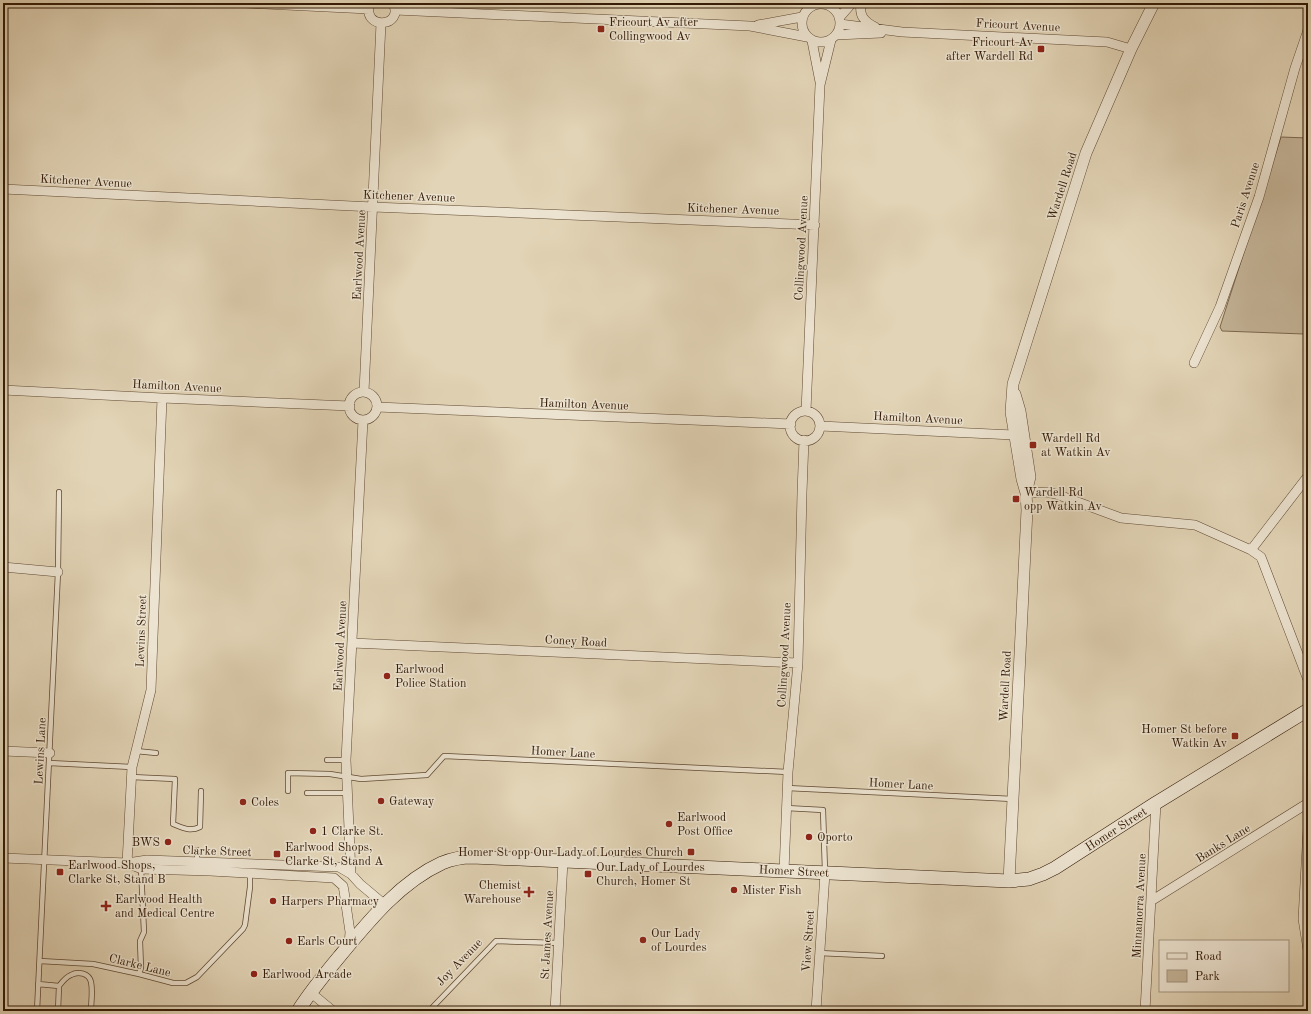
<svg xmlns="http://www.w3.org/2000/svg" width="1311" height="1014" font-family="'Old Standard TT',serif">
  <rect width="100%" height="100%" fill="#e2d4b6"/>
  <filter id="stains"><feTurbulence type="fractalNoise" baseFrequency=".005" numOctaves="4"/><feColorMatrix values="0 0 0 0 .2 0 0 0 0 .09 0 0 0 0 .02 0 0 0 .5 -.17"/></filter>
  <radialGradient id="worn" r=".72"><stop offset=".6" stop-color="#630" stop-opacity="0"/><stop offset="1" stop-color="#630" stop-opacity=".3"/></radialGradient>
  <path fill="#c4b498" stroke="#7c674f" d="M1281 137 1308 138V317L1304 334 1222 331 1220 327Z"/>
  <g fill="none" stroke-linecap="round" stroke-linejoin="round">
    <defs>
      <path id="service" d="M136 751 156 753
        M327 760H346
        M49 763 132 767
        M131 777 175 779 173 824C183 828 190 832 200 827L201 791
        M787 788 1013 799
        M288 791V773L330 774 361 779 427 775 444 756 788 772
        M307 793H347
        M786 808 823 810 825 871
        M197 863V850
        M819 953 882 956
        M40 961 93 964 139 974 173 983H186L197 977 243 929 245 925 250 887V873
        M139 974 141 968 140 941 144 932 141 868
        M38 984 59 986 58 1011
        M59 986C62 982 66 977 71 975 78 971 89 973 91 982 93 991 91 1002 91 1011
        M37 1011 58 572 59 492
        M429 1011 496 941 559 943"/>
      <path id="minor" d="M246 3 369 9
        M861 3C859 16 864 21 875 27
        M802 23a19 19 0 1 1 38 0a19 19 0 1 1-38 0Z
        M370 4C361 30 405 28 393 3
        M395 10 750 26 807 37
        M839 18 852 3
        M840 24 902 32 1107 42 1131 49
        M758 25 802 17
        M836 35 881 33
        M812 41 820 82
        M3 189 373 207 815 225
        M1194 363 1220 307 1259 197 1295 68 1308 30
        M3 390 162 398 350 406
        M364 392 381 23
        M349 406a14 14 0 1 1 28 0a14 14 0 1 1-28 0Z
        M377 407 791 424
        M806 411 820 85 831 40
        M790 426a15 15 0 1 1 30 0a15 15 0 1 1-30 0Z
        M820 426 1014 435
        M1026 493 1047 492 1056 494 1121 518 1195 525 1251 550 1261 557 1308 680
        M1251 550 1308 476
        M3 567 58 572
        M352 643 798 663
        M3 751 50 753
        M1308 829 1303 919 1308 950
        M3 858 127 863 147 860 339 867 351 874 360 884 385 905
        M127 863 132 767 151 690 162 398
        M127 863 142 869 210 871 334 878 343 886 344 891 350 932 349 945
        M784 871 788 772 798 663 802 493 804 440
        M351 874 346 760 363 420
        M1151 901 1308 803
        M310 992 333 1011
        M555 1011 563 861
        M816 1011 825 873
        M1145 1011 1156 803"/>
      <path id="tertiary" d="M1026 493 1022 479 1011 412 1013 384 1086 153 1131 49 1154 3
        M1009 881 1027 510 1026 493 1030 477 1020 411 1015 394"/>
      <path id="secondary" d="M298 1011C310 992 324 975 339 957 368 922 400 882 442 863 452 859 462 857 472 857L943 878 1009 881 1029 879 1043 874 1055 868 1156 803 1308 710"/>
    </defs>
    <use href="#service" stroke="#5f4832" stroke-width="6"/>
    <use href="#minor" stroke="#5f4832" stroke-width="10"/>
    <use href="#tertiary" stroke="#5f4832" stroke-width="12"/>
    <use href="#secondary" stroke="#331a06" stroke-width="14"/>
    <use href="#service" stroke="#ece3d0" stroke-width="4.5"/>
    <use href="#minor" stroke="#ece3d0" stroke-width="9"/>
    <use href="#tertiary" stroke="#ece3d0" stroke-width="11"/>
    <use href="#secondary" stroke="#ece3d0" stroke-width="13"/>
  </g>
  <g fill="#8f2418" stroke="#ece3d0" stroke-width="1.5">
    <rect x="597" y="25" width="8" height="8" rx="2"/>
    <rect x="1037" y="45" width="8" height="8" rx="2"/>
    <rect x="1029" y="441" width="8" height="8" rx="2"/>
    <rect x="1012" y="495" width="8" height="8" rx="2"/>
    <circle cx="387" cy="676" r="4"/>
    <rect x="1231" y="732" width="8" height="8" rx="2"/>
    <circle cx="381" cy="801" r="4"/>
    <circle cx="243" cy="802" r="4"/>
    <circle cx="669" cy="824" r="4"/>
    <circle cx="313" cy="831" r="4"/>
    <circle cx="809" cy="837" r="4"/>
    <circle cx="168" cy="842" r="4"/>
    <rect x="687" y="848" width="8" height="8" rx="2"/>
    <rect x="273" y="850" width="8" height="8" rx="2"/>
    <rect x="56" y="868" width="8" height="8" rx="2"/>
    <rect x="584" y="870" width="8" height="8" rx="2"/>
    <circle cx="734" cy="890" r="4"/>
    <path d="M527 886h4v4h4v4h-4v4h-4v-4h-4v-4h4z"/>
    <circle cx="273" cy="901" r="4"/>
    <path d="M104 900h4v4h4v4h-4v4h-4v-4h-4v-4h4z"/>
    <circle cx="643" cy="940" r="4"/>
    <circle cx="289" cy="941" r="4"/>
    <circle cx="254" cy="974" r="4"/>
  </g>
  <g text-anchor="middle" stroke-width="3" stroke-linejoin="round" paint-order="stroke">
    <g font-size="12" fill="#331a06" stroke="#ece3d0" text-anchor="start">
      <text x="609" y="26">Fricourt Av after<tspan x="609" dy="14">Collingwood Av</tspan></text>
      <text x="1033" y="46" text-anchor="end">Fricourt Av<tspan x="1033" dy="14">after Wardell Rd</tspan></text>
      <text x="1041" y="442">Wardell Rd<tspan x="1041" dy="14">at Watkin Av</tspan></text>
      <text x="1024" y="496">Wardell Rd<tspan x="1024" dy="14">opp Watkin Av</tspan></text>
      <text x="395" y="673">Earlwood<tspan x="395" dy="14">Police Station</tspan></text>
      <text x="1227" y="733" text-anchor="end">Homer St before<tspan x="1227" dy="14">Watkin Av</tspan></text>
      <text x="389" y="805">Gateway</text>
      <text x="251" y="806">Coles</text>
      <text x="677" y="821">Earlwood<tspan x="677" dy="14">Post Office</tspan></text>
      <text x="321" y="835">1 Clarke St.</text>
      <text x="817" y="841">Oporto</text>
      <text x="160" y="846" text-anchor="end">BWS</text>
      <text x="285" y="851">Earlwood Shops,<tspan x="285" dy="14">Clarke St, Stand A</tspan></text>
      <text x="683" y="856" text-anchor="end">Homer St opp Our Lady of Lourdes Church</text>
      <text x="68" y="869">Earlwood Shops,<tspan x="68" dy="14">Clarke St, Stand B</tspan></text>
      <text x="596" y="871">Our Lady of Lourdes<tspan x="596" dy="14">Church, Homer St</tspan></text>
      <text x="521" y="889" text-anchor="end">Chemist<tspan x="521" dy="14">Warehouse</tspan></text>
      <text x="742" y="894">Mister Fish</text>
      <text x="115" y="903">Earlwood Health<tspan x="115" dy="14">and Medical Centre</tspan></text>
      <text x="281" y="905">Harpers Pharmacy</text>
      <text x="651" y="937">Our Lady<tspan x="651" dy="14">of Lourdes</tspan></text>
      <text x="297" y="945">Earls Court</text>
      <text x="262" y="978">Earlwood Arcade</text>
    </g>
    <g font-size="12" fill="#331a06" stroke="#ece3d0">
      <text transform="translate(1018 25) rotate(3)" y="4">Fricourt Avenue</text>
      <text transform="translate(86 181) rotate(3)" y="4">Kitchener Avenue</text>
      <text transform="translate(1062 186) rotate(-72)" y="4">Wardell Road</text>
      <text transform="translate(1245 195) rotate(-72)" y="4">Paris Avenue</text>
      <text transform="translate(409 196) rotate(2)" y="4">Kitchener Avenue</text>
      <text transform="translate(733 209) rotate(2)" y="4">Kitchener Avenue</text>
      <text transform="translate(801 248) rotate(-87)" y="4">Collingwood Avenue</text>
      <text transform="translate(359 255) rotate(-87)" y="4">Earlwood Avenue</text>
      <text transform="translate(177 386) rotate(3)" y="4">Hamilton Avenue</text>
      <text transform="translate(584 404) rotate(2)" y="4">Hamilton Avenue</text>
      <text transform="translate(918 418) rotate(3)" y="4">Hamilton Avenue</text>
      <text transform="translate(141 631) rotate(-88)" y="4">Lewins Street</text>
      <text transform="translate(576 641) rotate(3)" y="4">Coney Road</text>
      <text transform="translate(340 646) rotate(-87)" y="4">Earlwood Avenue</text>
      <text transform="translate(784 655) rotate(-87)" y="4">Collingwood Avenue</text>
      <text transform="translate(1005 686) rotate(-87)" y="4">Wardell Road</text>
      <text transform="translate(40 751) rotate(-87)" y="4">Lewins Lane</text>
      <text transform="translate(563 752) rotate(3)" y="4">Homer Lane</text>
      <text transform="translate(901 784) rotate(3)" y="4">Homer Lane</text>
      <text transform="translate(1116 829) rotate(-33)" y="4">Homer Street</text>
      <text transform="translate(1223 843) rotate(-32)" y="4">Banks Lane</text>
      <text transform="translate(217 851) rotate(2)" y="4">Clarke Street</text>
      <text transform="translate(794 871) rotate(3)" y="4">Homer Street</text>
      <text transform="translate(1139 906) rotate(-87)" y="4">Minnamorra Avenue</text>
      <text transform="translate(547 935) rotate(-87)" y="4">St James Avenue</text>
      <text transform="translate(808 941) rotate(-86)" y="4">View Street</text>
      <text transform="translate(459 962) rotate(-46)" y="4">Joy Avenue</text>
      <text transform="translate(140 965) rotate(14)" y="4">Clarke Lane</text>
    </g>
  </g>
  <rect width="1311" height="1014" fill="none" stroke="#e2d4b6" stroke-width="16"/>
  <rect x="4" y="4" width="1303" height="1006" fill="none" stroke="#331a06" stroke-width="2"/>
  <rect x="8" y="8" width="1295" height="998" fill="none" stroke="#331a06"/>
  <rect x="1159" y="940" width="130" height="52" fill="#ece3d0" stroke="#a2937f"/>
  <rect x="1167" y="953" width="20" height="6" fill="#ece3d0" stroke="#a2937f"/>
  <text x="1195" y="960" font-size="12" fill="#331a06">Road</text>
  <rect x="1167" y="970" width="20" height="12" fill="#c4b498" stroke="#a2937f"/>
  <text x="1195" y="980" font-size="12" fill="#331a06">Park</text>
  <rect width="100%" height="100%" filter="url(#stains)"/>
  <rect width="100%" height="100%" fill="url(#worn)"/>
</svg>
